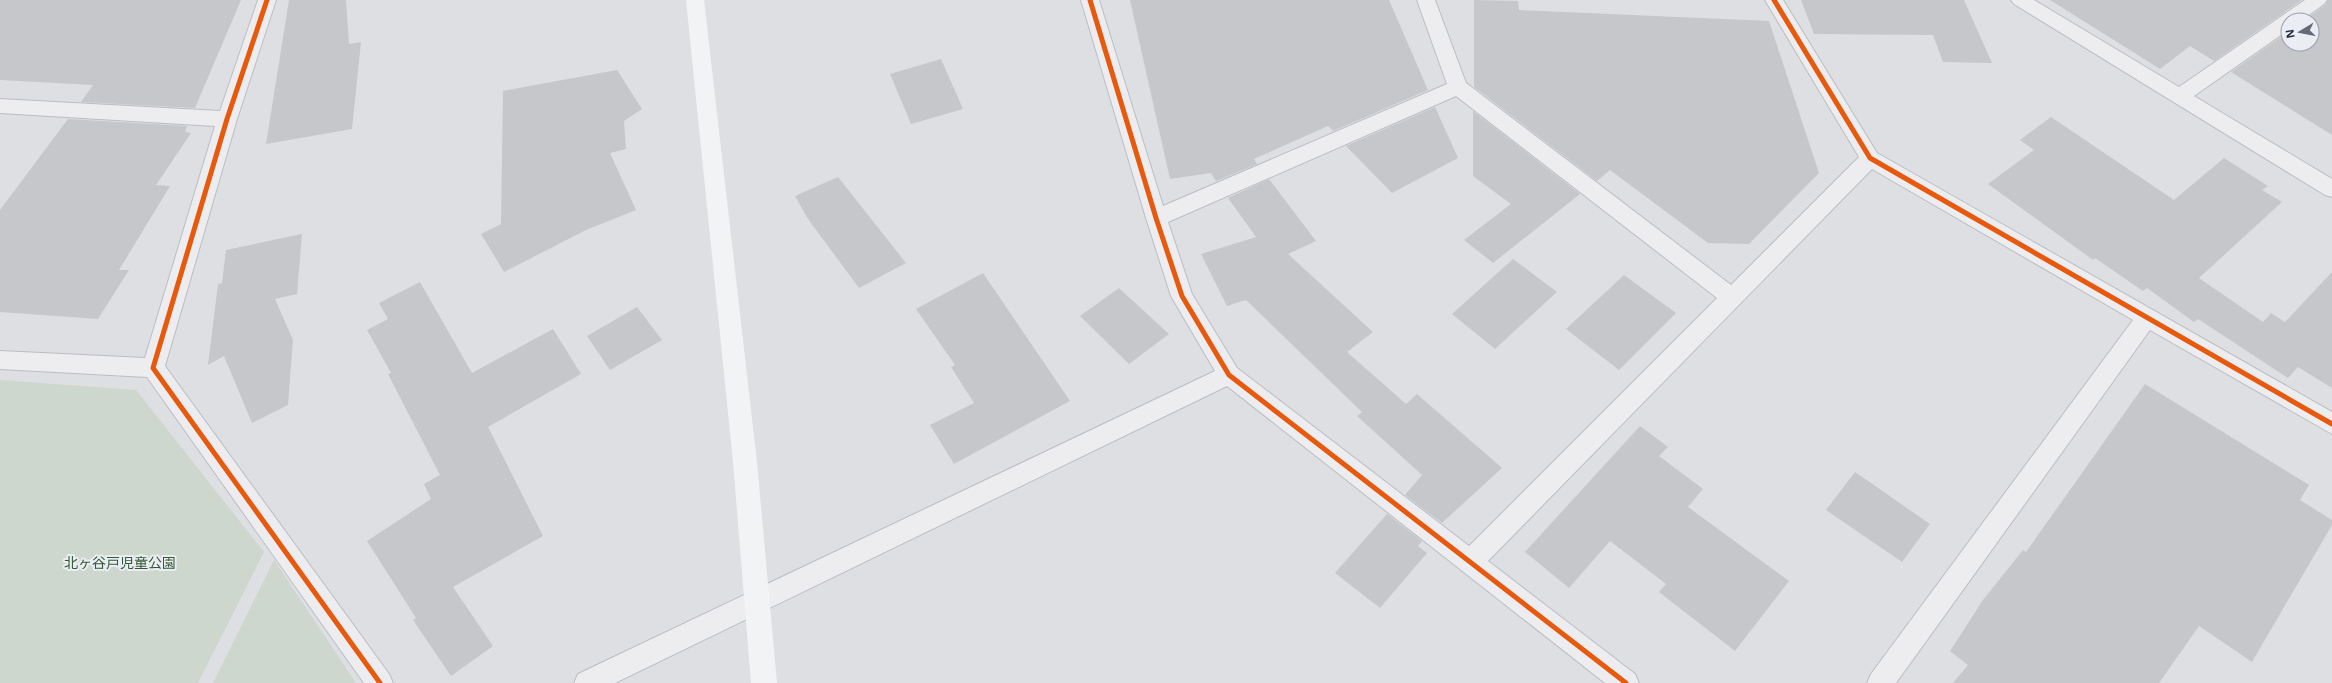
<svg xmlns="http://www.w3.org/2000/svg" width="2332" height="683" font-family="'Noto Sans','Noto Sans JP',sans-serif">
  <rect width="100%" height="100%" fill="#dedfe3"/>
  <path fill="#cdd7ce" d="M0 380 136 390 264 552 198 683H0Z
    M274 560 356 683H213Z"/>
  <path fill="#c6c7cb" d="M0 0H241L195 108 81 102 93 85 0 80Z
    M289 0H346L349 44 361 42 352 129 266 144Z
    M1130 0H1389L1428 90 1333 131 1328 126 1254 159 1257 164 1216 181 1211 173 1170 179Z
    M1474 0 1518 1 1519 10 1769 21 1819 173 1749 244 1708 243 1610 170 1597 181 1474 87Z
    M1801 0H1964L1992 63 1943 62 1933 35 1814 34Z
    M2050 0H2302L2214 61 2190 46 2160 69Z
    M2328 0H2332V135L2231 72 2288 32V44H2312V20H2305L2325 5Z
    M941 59 963 109 911 124 890 74Z
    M617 70 642 109 624 121 626 149 610 153 636 210 586 230 504 272 481 234 501 224 503 91Z
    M1435 107 1458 158 1392 193 1346 146Z
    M1473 111 1580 194 1493 263 1464 240 1511 204 1473 176Z
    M2051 117 2174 200 2224 158 2268 186 2262 190 2282 202 2199 278 2263 322 2271 313 2285 322 2332 272V388L2298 367 2288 378 2198 319 2194 322 2147 288 2143 291 2095 258 2093 260 1988 184 2034 150 2020 140Z
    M68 119 187 126 185 132 191 133 156 185 170 186 119 270H129L98 319 0 312V210Z
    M838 177 906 263 859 288 808 219 795 196Z
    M1269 179 1316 241 1288 254 1373 332 1347 352 1406 404 1417 394 1502 468 1442 523 1405 495 1422 475 1357 416 1362 412 1246 300 1227 306 1201 254 1256 237 1228 198Z
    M302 234 297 294 275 299 293 340 288 405 252 423 224 356 208 365 218 284 222 283 226 250Z
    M1513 259 1557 292 1495 349 1452 314Z
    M983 273 1070 401 954 464 930 425 974 403 951 367 955 365 916 309Z
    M1624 275 1676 313 1619 370 1566 329Z
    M420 282 472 373 553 329 581 374 488 427 543 536 453 587 493 646 451 676 413 620 416 618 367 541 431 499 424 484 440 475 388 374 391 373 367 330 388 319 379 303Z
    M1119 288 1169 334 1129 364 1080 316Z
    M637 307 662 340 610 370 587 336Z
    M2145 384 2309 485 2300 500 2332 520V525L2252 662 2199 626 2159 683H1953L1968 665 1950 651 1983 600 2023 550 2026 552Z
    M1640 426 1668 447 1659 456 1703 489 1688 507 1789 581 1735 651 1659 592 1666 584 1610 541 1569 588 1525 552Z
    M1855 472 1930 524 1902 562 1826 510Z
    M1387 514 1422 541 1418 546 1427 553 1380 608 1335 573Z"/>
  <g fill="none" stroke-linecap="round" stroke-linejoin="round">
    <defs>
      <path id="street" d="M258 0H276L237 119 165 366 389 674 393 683H364L147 377 0 369V351L145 358 215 126 0 113V99L220 111Z
        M1081 0H1099L1163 206 1447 84 1417 0H1435L1466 83 1731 285 1859 157 1765 0H1783L1877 153 2332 412V434L2150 330 1896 683H1867L1871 674 2133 320 1872 169 1488 561 1635 674 1639 683H1605L1227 386 615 683H574L578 674 1215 371 1171 296 1146 218ZM1456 96 1717 298 1469 546 1237 368 1192 294 1168 222Z
        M2011 0H2034L2179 87 2305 0H2327L2324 4 2302 20H2288V30L2194 96 2332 179V197L2325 195 2014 4Z"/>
    </defs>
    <use href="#street" stroke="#bcbdc1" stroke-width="2"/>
    <use href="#street" fill="#ededf0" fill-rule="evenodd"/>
    <path fill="#f2f3f4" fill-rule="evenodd" d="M686 0H704L757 462 777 683H751L733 462Z"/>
    <defs>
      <path id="cycleway" d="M267 0 227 119 153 368 380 683
        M1090 0 1156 218 1182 296 1229 375 1626 683
        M1774 0 1870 158 2332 424"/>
    </defs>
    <use href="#cycleway" stroke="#eaedf4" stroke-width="8"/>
    <use href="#cycleway" stroke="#e8590c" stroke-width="5"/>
  </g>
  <g text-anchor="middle" stroke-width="4" stroke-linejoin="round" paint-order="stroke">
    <g font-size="14" fill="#355932" stroke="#eaedf4">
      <text x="120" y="568">北ヶ谷戸児童公園</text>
    </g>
  </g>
  <g transform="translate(2300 32) rotate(260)"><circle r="19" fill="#eaedf4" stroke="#9b9faa"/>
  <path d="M0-3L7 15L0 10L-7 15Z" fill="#666a76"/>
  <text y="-6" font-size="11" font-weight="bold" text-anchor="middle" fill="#252b3c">N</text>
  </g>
</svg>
